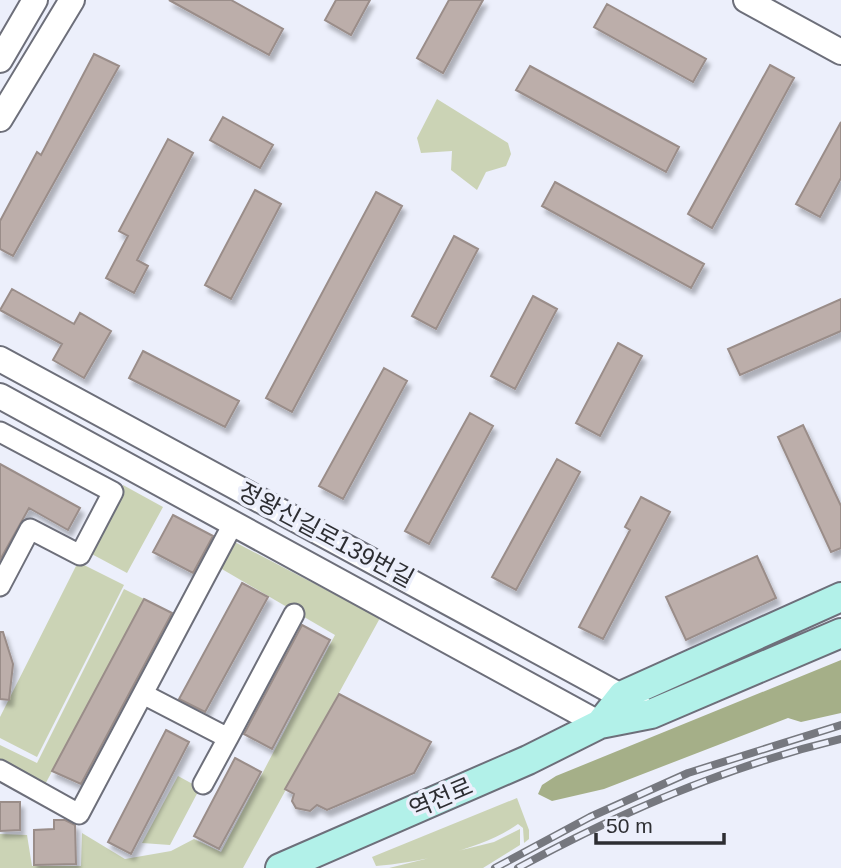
<svg xmlns="http://www.w3.org/2000/svg" width="841" height="868" font-family="Helvetica,'Noto Sans KR',sans-serif">
  <defs>
    <filter id="shadow"><feDropShadow dx="3.5" dy="6" stdDeviation="2" flood-color="#0004"/></filter>
  </defs>
  <rect width="100%" height="100%" fill="#eceffb"/>
  <path fill="#cbd3b5" d="M437 99 508 143 511 154 506 166 486 172 477 190 451 170 452 151 421 153 417 138Z
    M123 485 163 507 127 573 88 552Z
    M229 539 380 618 243 868H0V834L27 835 32 866H81L82 833 125 859 171 851 194 839 221 852 335 635 215 565Z
    M78 562 124 585 37 757 0 738V717Z
    M124 589 144 599 41 792 0 770V745L37 763Z
    M178 776 200 788 170 845 142 843Z
    M517 798 529 830V839L524 843 523 828 518 824C484 849 418 863 376 866L372 857Z
    M520 829V845L483 868H389L494 842Z"/>
  <path fill="#a5af88" d="M841 660V713L801 722 788 718 604 789 552 801 538 794 542 785 556 776Z"/>
  <path fill="#bcaeaa" stroke="#9a8d89" stroke-width="2" filter="url(#shadow)" d="M169 0H231L283 29 269 55Z
    M336 0H370L351 35 325 20Z
    M449 0H483L443 73 417 58Z
    M607 4 706 59 693 82 594 27Z
    M94 54 119 66 13 256 0 249V221L37 152 41 155Z
    M770 65 794 78 712 228 688 214Z
    M530 66 679 147 666 172 516 90Z
    M223 117 273 145 260 168 210 140Z
    M841 122V178L820 217 796 204Z
    M168 139 193 153 137 260 148 266 134 293 106 278 128 236 119 231Z
    M555 182 704 264 691 288 542 206Z
    M255 190 281 204 231 299 205 285Z
    M376 192 402 206 292 412 266 398Z
    M454 236 478 249 436 329 412 316Z
    M12 289 74 324 80 313 111 331 84 378 53 360 62 344 0 310Z
    M533 296 557 309 515 389 491 376Z
    M841 299V331L740 375 728 349Z
    M618 343 642 356 600 436 576 423Z
    M143 351 239 401 225 427 129 378Z
    M384 368 407 381 343 499 319 486Z
    M470 413 493 426 429 544 405 531Z
    M803 425 841 506V548L831 552 778 437Z
    M557 459 580 472 516 590 492 577Z
    M0 464 80 508 68 530 29 508 0 560Z
    M641 497 670 512 603 639 579 627 630 530 625 527Z
    M173 515 213 536 193 573 153 552Z
    M757 556 776 598 686 640 666 597Z
    M242 583 268 597 205 712 179 699Z
    M144 599 172 613 81 784 52 771Z
    M302 625 330 640 272 749 244 734Z
    M0 632H3L13 664 9 700 0 699Z
    M339 694 431 742 414 773 327 810 317 805 310 811 296 808 292 801 294 794 285 789Z
    M166 730 189 742 131 854 108 842Z
    M235 758 261 772 219 849 194 836Z
    M0 802H20V830L0 831Z
    M54 820H65L75 825 76 864 34 865V830L54 829Z"/>
  <g fill="none" stroke-linecap="round" stroke-linejoin="round">
    <defs>
      <path id="minor" d="M0 432 113 492 80 555 30 529 0 586
        M143 694 228 738 294 614
        M0 770 79 814 233 524
        M203 784 228 738"/>
      <path id="tertiary" d="M746 0 841 52
        M0 60 35 0
        M0 119 72 0
        M0 359 639 706
        M0 396 600 724"/>
      <path id="secondary" d="M600 724 623 695 841 597
        M280 868 528 760 600 724 651 714 841 633"/>
    </defs>
    <use href="#minor" stroke="#6d6f7a" stroke-width="23"/>
    <use href="#tertiary" stroke="#6d6f7a" stroke-width="28"/>
    <use href="#secondary" stroke="#6d6f7a" stroke-width="32"/>
    <use href="#minor" stroke="#fff" stroke-width="19"/>
    <use href="#tertiary" stroke="#fff" stroke-width="24"/>
    <use href="#secondary" stroke="#b2f1e9" stroke-width="28"/>
    <defs>
      <path id="rail" d="M495 868 590 817 688 773 841 725
        M518 868C620 812 728 766 841 739"/>
    </defs>
    <use href="#rail" stroke="#76787f" stroke-width="8"/>
    <use href="#rail" stroke="#eceffb" stroke-width="5" stroke-dasharray="16" stroke-linecap="butt"/>
  </g>
  <g text-anchor="middle" stroke-width="7" stroke-linejoin="round" paint-order="stroke">
    <g font-size="24" fill="#2d2e32" stroke="#eceffb">
      <text transform="translate(326 535) rotate(28)" y="8">정왕신길로139번길</text>
      <text transform="translate(441 798) rotate(-23)" y="8">역전로</text>
    </g>
  </g>
  <path d="M596 833v10h128v-10" fill="none" stroke="#2d2e32" stroke-width="3.5"/>
  <text x="606" y="833" font-size="21" fill="#2d2e32" stroke="#eceffb" stroke-width="5" paint-order="stroke">50 m</text>
</svg>
